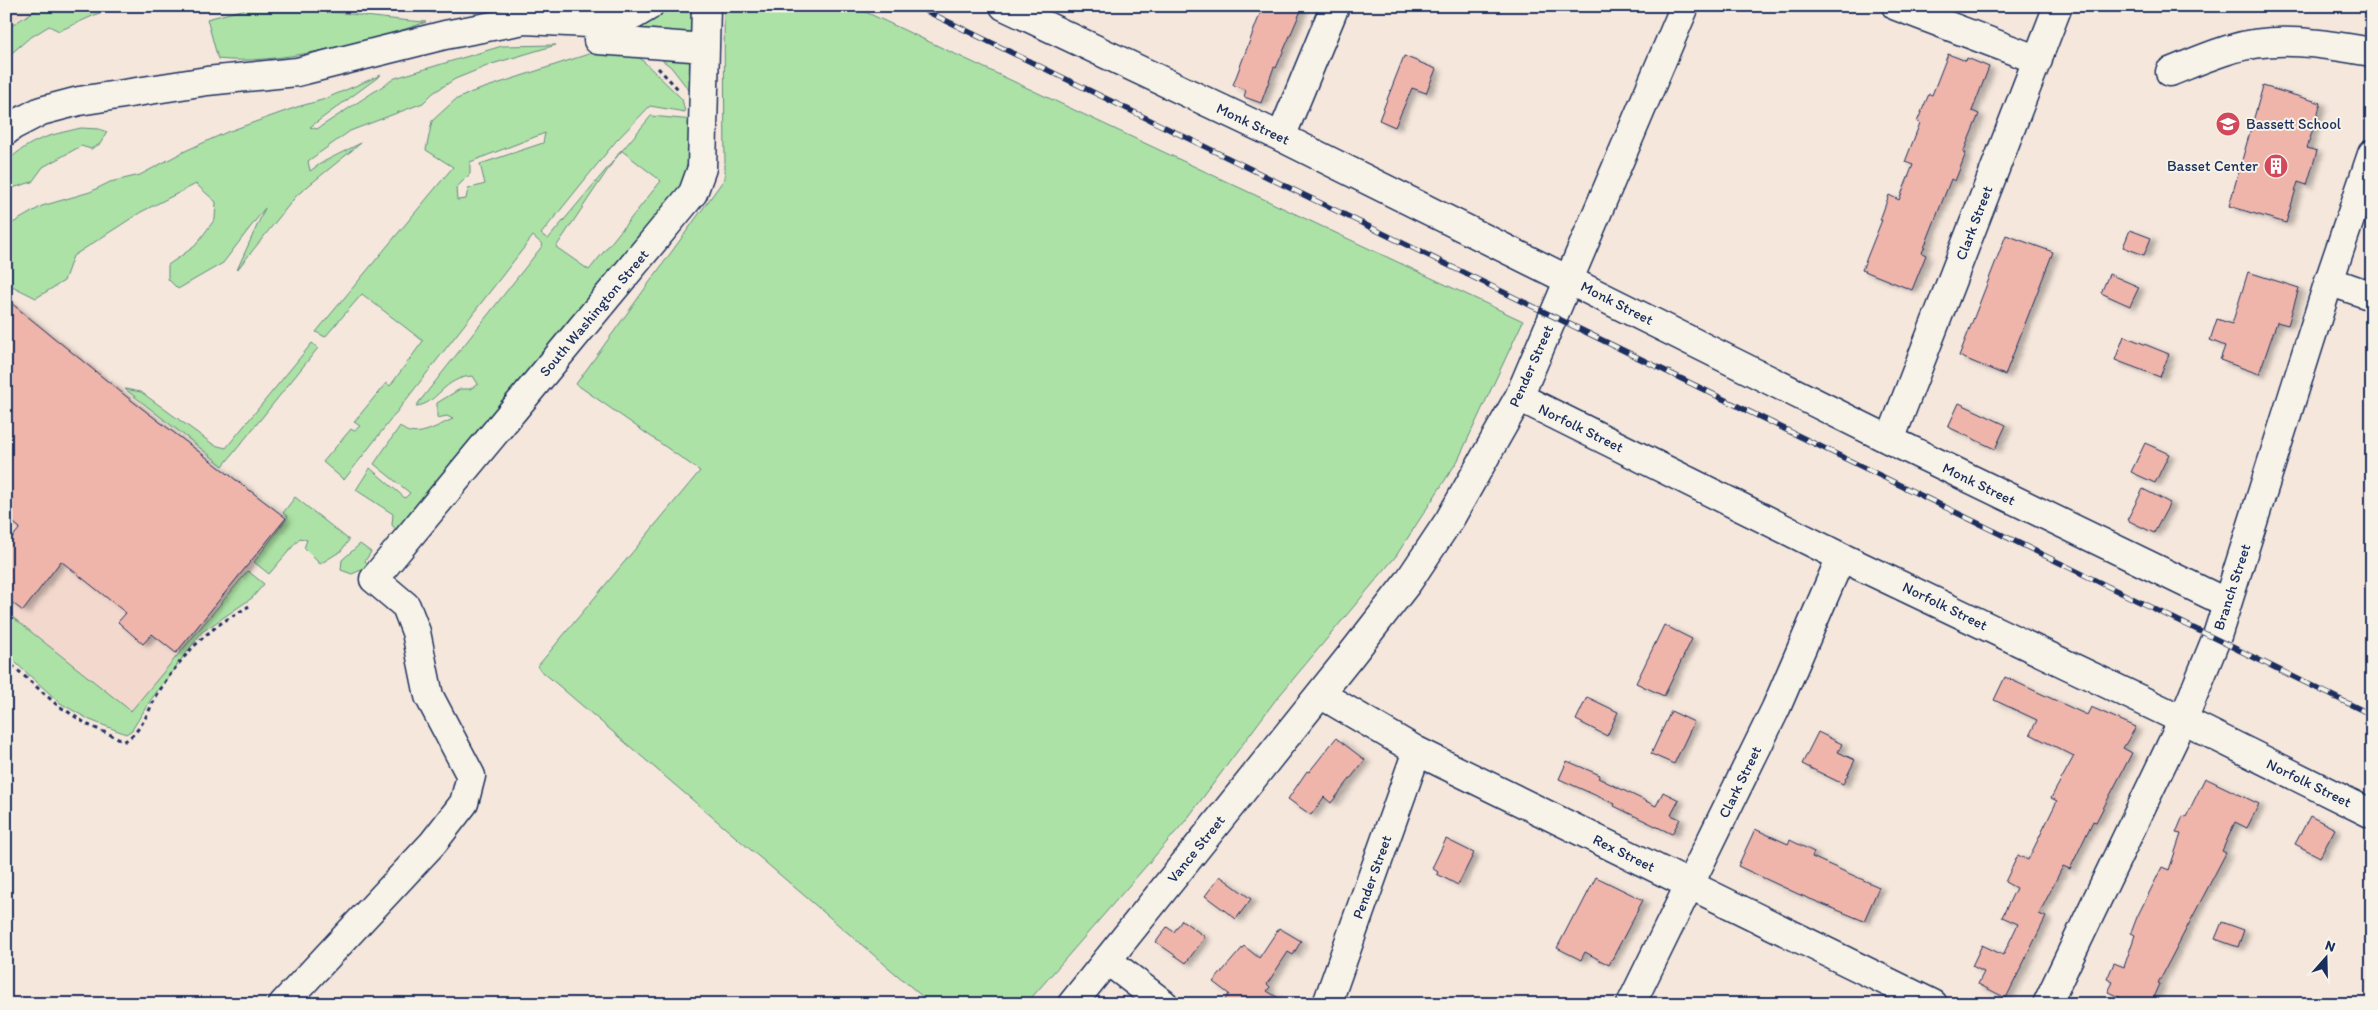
<svg xmlns="http://www.w3.org/2000/svg" width="2378" height="1010" font-family="Itim,sans-serif">
  <defs>
    <filter id="shadow"><feDropShadow dx="5.5" dy="3" stdDeviation="2.5" flood-color="#0004"/></filter>
  </defs>
  <rect width="100%" height="100%" fill="#f5e7dc"/>
  <filter id="ink" filterUnits="userSpaceOnUse"><feTurbulence type="fractalNoise" baseFrequency=".02" numOctaves="2"/><feDisplacementMap in="SourceGraphic" scale="10" xChannelSelector="R" yChannelSelector="G"/><feConvolveMatrix kernelMatrix="1 2 1 2 8 2 1 2 1" color-interpolation-filters="sRGB"/></filter>
  <g filter="url(#ink)">
    <path fill="#f3d8cd" d="M6 6H39L6 26Z
      M6 297 289 523 130 716 6 613V541L13 532 6 525Z"/>
    <path fill="#ace2a5" stroke="#648882" fill-rule="evenodd" d="M42 6H115L59 31 49 26 28 39 6 58V29Z
      M257 6C313 6 370 19 426 22 373 41 273 66 218 59L207 19Z
      M672 6H695L694 36 624 34Z
      M724 6H853L1523 321 1458 460 1396 556 1274 702 1187 819 1026 1004H931L537 667 700 471 576 384 725 178Z
      M556 45 492 64 455 79 433 93 423 103 350 131 308 161 310 171 323 162 361 143 297 195 237 270 265 208 223 263 178 289 168 279V265L195 246 215 219 216 202 196 184 141 212 73 256 64 281 36 298 6 283V227L42 206 90 192 110 182 140 175 183 152 227 132 297 107 322 100 381 75 310 127 317 129 395 78 502 46Z
      M604 49 621 52 640 58 682 99 685 112 650 106 616 141 541 234 548 239 651 116 693 120 692 162 683 183 397 531 392 525 393 514 356 490 370 468 405 498 410 493 374 464 400 426C414 442 438 425 453 419L447 416 437 418V403L460 389H470L478 384 473 376C443 377 437 405 416 406L543 245 533 236 344 480 323 462 351 429 354 431 360 426 354 422 386 383 390 386 423 341 362 294 325 337 316 332 453 167 426 150 432 121 455 100 472 92ZM545 133 543 143 480 164 485 184 468 189 466 199 457 200 456 188 470 174V162ZM621 150 661 181 589 270 556 247Z
      M652 52 696 55 695 98 671 67Z
      M81 128 99 129 107 132 100 144 91 149 81 146 43 167 32 182 6 190V162C33 138 47 136 81 128Z
      M312 343 318 348 223 466 125 389 141 392 214 445 226 448Z
      M295 497 349 540 341 551 320 564 304 548 307 540 300 538 269 574 254 562 288 517 283 513Z
      M360 544 371 552 365 561 370 566 352 574 341 570 342 560Z
      M248 571 264 584 252 598 202 632 150 701 132 730 126 734 90 720 60 703 6 654V612L131 711Z"/>
    <path fill="#efb5ab" stroke="#1b2f5e" filter="url(#shadow)" d="M1263 6H1303L1276 68 1274 67 1261 103 1244 97 1246 90 1233 85Z
      M1948 54 1966 61 1967 58 1989 67 1972 111 1979 114 1963 153H1966L1955 181 1951 179 1922 253 1926 255 1912 290 1862 270 1882 220H1880L1889 195 1899 200 1913 165 1905 162 1920 123 1917 122 1929 94 1932 95Z
      M1404 56 1436 69 1426 93 1412 88 1395 127 1379 120Z
      M2263 86 2321 103 2307 148 2317 151 2307 185 2298 182 2286 223 2229 206Z
      M2130 230 2151 238 2144 255 2123 247Z
      M2006 235 2053 252 2005 375 1959 356Z
      M2248 272 2299 288 2288 325 2277 322 2259 374 2220 360 2225 346 2210 340 2217 319 2232 324Z
      M2109 274 2139 287 2130 306 2101 293Z
      M6 299 127 397 286 518 176 653 152 634 143 644 118 622 126 613 61 561 23 611 6 598V545L20 528 6 517Z
      M2124 336 2169 354 2160 377 2115 360Z
      M1959 403 2006 425 1995 449 1948 427Z
      M2145 443 2169 454 2155 483 2131 472Z
      M2143 489 2170 503 2154 533 2127 520Z
      M1664 625 1692 639 1664 696 1636 683Z
      M2005 677 2087 715 2091 707 2136 727 2123 748 2132 753 2096 822 2093 821 2070 869 2063 866 2039 914 2046 917 2006 998 1978 984 1984 972 1972 966 1982 945 2003 955 2018 924 2002 917 2016 888 2005 882 2018 855 2028 860 2057 801 2051 798 2074 756 2030 734 2037 720 1994 700Z
      M1587 697 1618 712 1607 736 1576 720Z
      M1671 711 1694 722 1674 764 1651 754Z
      M1818 732 1842 744 1838 752 1855 760 1843 784 1802 764Z
      M1336 738 1365 760 1331 803 1324 797 1311 815 1288 799 1307 771 1309 772Z
      M1567 761 1600 775 1598 778 1656 806 1663 792 1679 800 1671 815 1680 819 1672 834 1614 806 1615 804 1559 779Z
      M2205 778 2259 804 2247 828 2235 822 2222 851 2226 853 2158 983 2160 984 2151 1004H2134L2108 992 2113 982 2107 979 2114 963 2124 967 2135 935 2131 933 2137 917 2162 867 2169 870 2181 834 2176 833 2183 816 2186 817Z
      M2310 816 2335 829 2320 857 2295 844Z
      M1755 829 1788 844 1790 840 1814 852 1812 857 1879 887 1864 921 1798 894 1738 866Z
      M1446 839 1474 853 1458 885 1437 874 1438 872 1432 868Z
      M1220 876 1251 899 1236 919 1205 896Z
      M1596 877 1643 900 1609 965 1585 952 1581 960 1557 948 1574 915 1576 916Z
      M1182 920 1205 937 1186 963 1156 942 1167 927 1174 932Z
      M2222 922 2244 930 2238 947 2215 939Z
      M1279 928 1301 941 1293 955 1288 952 1267 984 1270 987 1267 991 1288 1004H1222L1229 994 1213 982 1244 946 1259 958Z"/>
    <g fill="none" stroke-linecap="round" stroke-linejoin="round">
      <defs>
        <path id="minor" d="M1004 6 1281 137 1890 440 2227 603
          M1896 6 2038 60
          M598 40 705 48
          M2170 72C2190 64 2210 55 2231 49 2276 35 2326 44 2372 52
          M6 131 12 126 41 111 79 101 207 81 297 72 445 35 524 20 589 23 614 21 634 15 649 6
          M1281 137 1335 6
          M2329 281 2372 296
          M1519 397 1841 557 2183 720 2372 814
          M1890 440 2058 6
          M1320 694 1417 751 1933 1004
          M1107 960 1164 1004
          M283 1004 433 843 464 803 471 776 429 696 416 632 406 606 374 579 693 193 702 168 706 6
          M1072 1004 1352 654 1408 582 1450 519 1519 397 1685 6
          M1327 1004 1417 751
          M1631 1004 1776 708 1841 557
          M2047 1004 2183 720 2216 639 2329 281 2372 154"/>
      </defs>
      <use href="#minor" stroke="#1b2f5e" stroke-width="31"/>
      <path stroke="#1b2f5e" stroke-width="3" stroke-dasharray="4 4" stroke-linecap="butt" d="M399 6 435 12
        M658 68 680 91
        M6 660 56 704 88 725 125 741C143 729 147 713 157 695 168 675 192 645 211 631 222 621 237 614 249 606"/>
      <use href="#minor" stroke="#f7f3e8" stroke-width="28"/>
      <defs>
        <path id="rail" d="M916 6 2372 715"/>
      </defs>
      <use href="#rail" stroke="#1b2f5e" stroke-width="5.5"/>
      <use href="#rail" stroke="#f7f3e8" stroke-width="4" stroke-dasharray="11" stroke-linecap="butt"/>
    </g>
  </g>
  <defs>
    <symbol id="school-disc" viewBox="-11 -11 22 22"><circle r="9.5" fill="#d1495b" stroke="#f7f3e8"/><path d="M0-5L7-2L0 1L-7-2ZM-4 1L0 2.5L4 1V4Q0 6-4 4Z" fill="#fff"/></symbol>
    <symbol id="building-disc" viewBox="-11 -11 22 22"><circle r="9.5" fill="#d1495b" stroke="#f7f3e8"/><path d="M-4-6H4V6H1V3H-1V6H-4ZM-2.5-4.3h1.7v1.8h-1.7ZM.8-4.3h1.7v1.8H.8ZM-2.5-1h1.7V.8h-1.7ZM.8-1h1.7V.8H.8Z" fill="#fff"/></symbol>
  </defs>
  <g fill-rule="evenodd">
    <use href="#school-disc" x="2214" y="110" width="28" height="28"/>
    <use href="#building-disc" x="2262" y="152" width="28" height="28"/>
  </g>
  <g text-anchor="middle" stroke-width="4" stroke-linejoin="round" paint-order="stroke">
    <g font-size="15" fill="#1b2f5e" stroke="#f7f3e8">
      <text transform="translate(1253 124) rotate(25)" y="5">Monk Street</text>
      <text transform="translate(1974 223) rotate(-69)" y="5">Clark Street</text>
      <text transform="translate(1617 303) rotate(27)" y="5">Monk Street</text>
      <text transform="translate(594 313) rotate(-50)" y="5">South Washington Street</text>
      <text transform="translate(1531 366) rotate(-66)" y="5">Pender Street</text>
      <text transform="translate(1581 428) rotate(26)" y="5">Norfolk Street</text>
      <text transform="translate(1979 484) rotate(26)" y="5">Monk Street</text>
      <text transform="translate(2232 587) rotate(-72)" y="5">Branch Street</text>
      <text transform="translate(1945 606) rotate(26)" y="5">Norfolk Street</text>
      <text transform="translate(1740 782) rotate(-64)" y="5">Clark Street</text>
      <text transform="translate(2309 783) rotate(26)" y="5">Norfolk Street</text>
      <text transform="translate(1196 849) rotate(-51)" y="5">Vance Street</text>
      <text transform="translate(1624 853) rotate(26)" y="5">Rex Street</text>
      <text transform="translate(1372 877) rotate(-70)" y="5">Pender Street</text>
    </g>
    <g font-size="15" fill="#1b2f5e" stroke="#f7f3e8" text-anchor="start">
      <text x="2246" y="129">Bassett School</text>
      <text x="2258" y="171" text-anchor="end">Basset Center</text>
    </g>
  </g>
  <rect width="2378" height="1010" fill="none" stroke="#f7f3e8" stroke-width="25"/>
  <rect x="12" y="12" width="2353" height="985" fill="none" stroke="#1b2f5e" stroke-width="2" filter="url(#ink)"/>
  <g transform="translate(2326 958) rotate(20)" stroke="#f7f3e8" stroke-width="4" paint-order="stroke">
  <path d="M0-4L9 19L0 12L-9 19Z" fill="#1b2f5e"/>
  <text y="-8" font-size="14" font-weight="bold" text-anchor="middle" fill="#1b2f5e">N</text>
  </g>
</svg>
